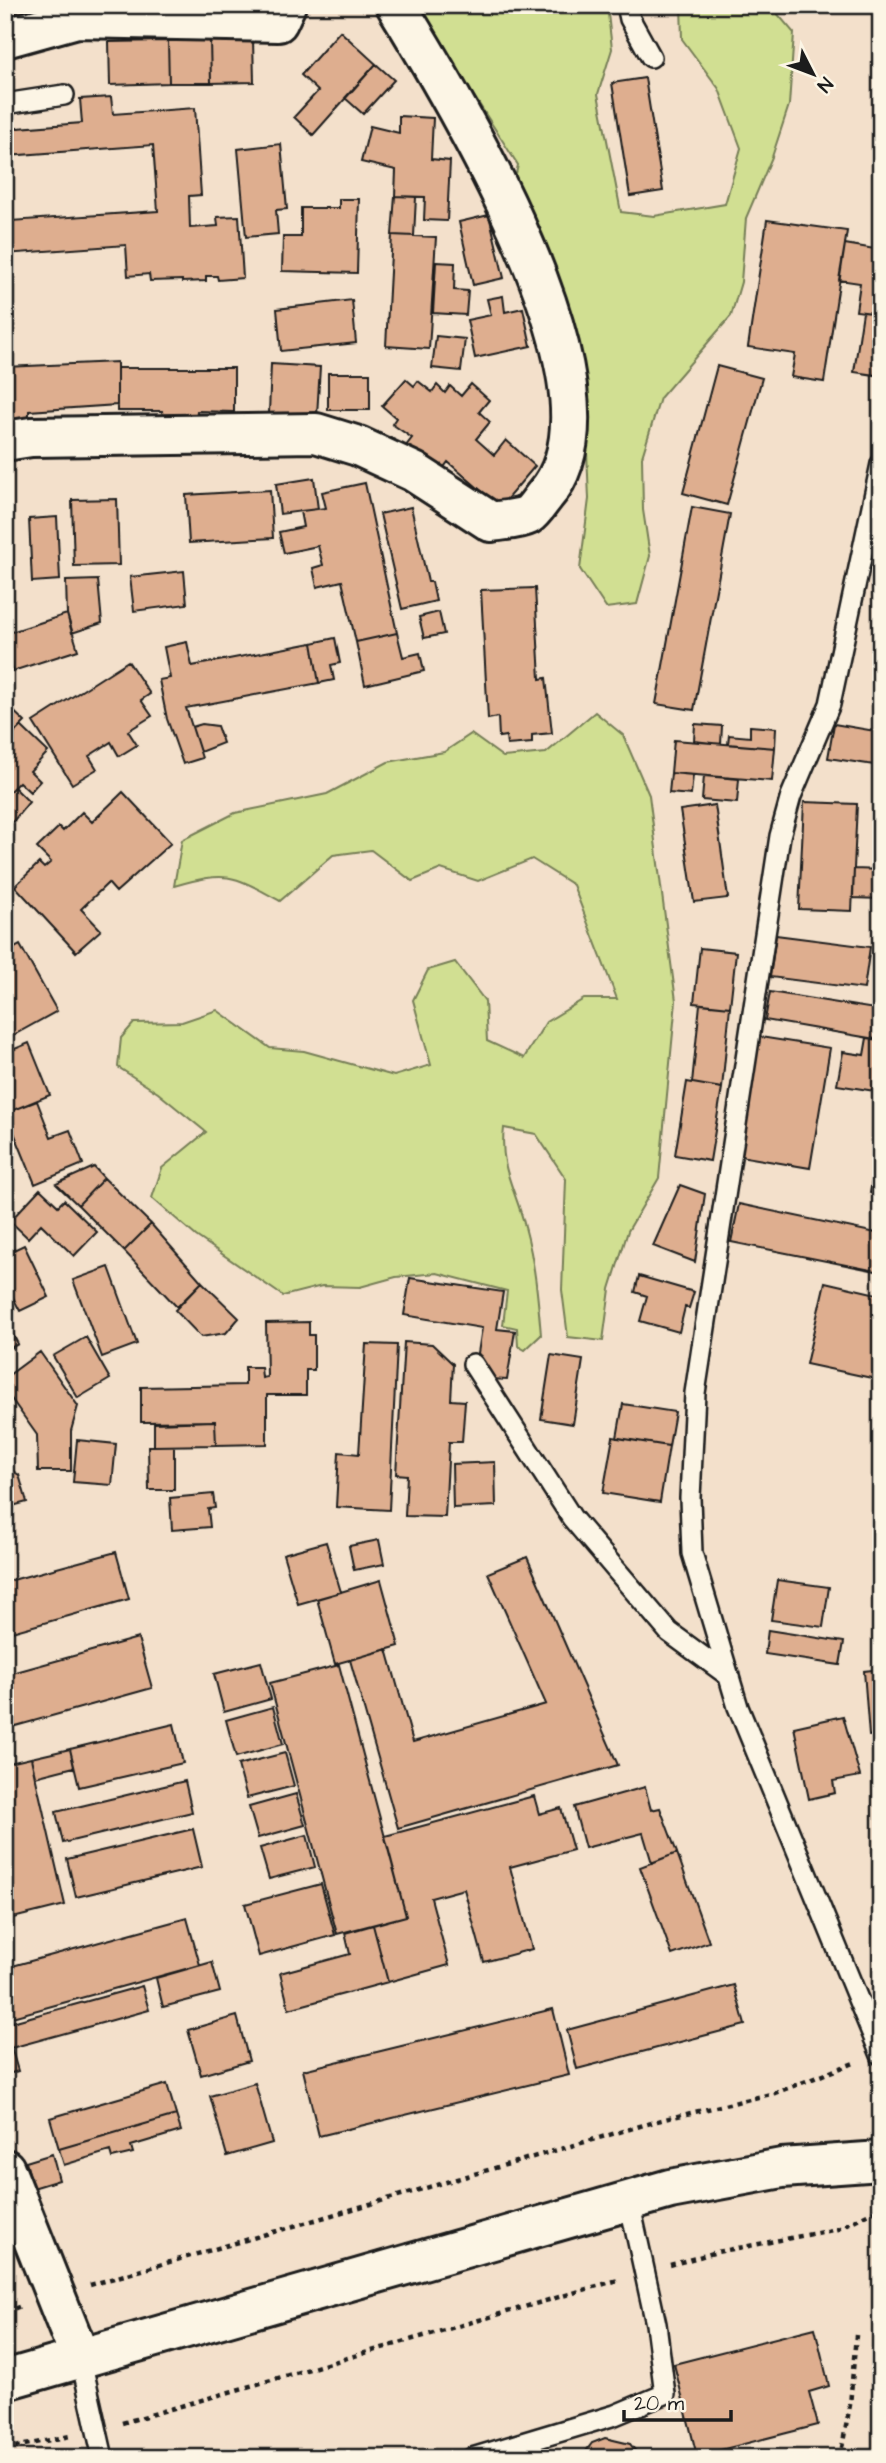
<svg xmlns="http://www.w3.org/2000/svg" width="886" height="2463" font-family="'Architects Daughter',sans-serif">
  <rect width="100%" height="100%" fill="#f3e0cb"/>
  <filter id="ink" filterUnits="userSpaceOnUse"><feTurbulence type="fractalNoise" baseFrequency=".0143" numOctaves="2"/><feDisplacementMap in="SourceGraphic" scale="14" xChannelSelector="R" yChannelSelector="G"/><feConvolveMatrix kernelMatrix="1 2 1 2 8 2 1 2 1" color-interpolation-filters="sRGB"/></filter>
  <g filter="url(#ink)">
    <path fill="#d1df92" stroke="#767e57" stroke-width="2" d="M409 5H607L612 49 598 94 621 212 654 216 725 204 741 148 719 89 682 39 681 5H770L794 33 789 105 772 157 746 218 741 282 731 316 660 398 642 457 643 510 650 556 637 604 606 608 580 569 589 499 585 404 512 191 518 165 451 60Z
      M595 712 623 735 649 795 676 1001 659 1178 628 1231 610 1289 603 1341 568 1337 562 1290 566 1179 536 1134 504 1128C499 1169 516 1190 525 1227 535 1263 538 1299 541 1335L525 1350 518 1346 517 1328 503 1325 507 1291 437 1273 396 1277 360 1287 322 1286 283 1296 196 1236 152 1198 162 1168 206 1132 158 1093 118 1067 121 1038 134 1023 182 1022 217 1010 270 1048 304 1051 394 1076 431 1065 413 1000 428 970 455 962 485 1001 487 1041 524 1058 546 1022 584 999H617L573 885 532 859 478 881 441 869 412 881 371 850 333 855 280 901C231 874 228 871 174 886L182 840 235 813 327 794 388 762 444 752 471 734 503 757 546 753Z"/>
    <path fill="#deae8f" stroke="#1c1c1c" stroke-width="2" fill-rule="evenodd" d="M5 5H41L45 19 5 31Z
      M340 31 376 64 313 135 294 117 318 91 301 75Z
      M253 39 254 82 211 83 210 40Z
      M210 40 211 83H169L168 41Z
      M168 41 169 83 110 85 109 42Z
      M376 64 394 80 363 114 345 98Z
      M645 78 663 191 630 196 612 83Z
      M111 97 113 114 195 108 201 195 189 196 190 228 218 226 217 217 239 216 243 278 218 280 217 276H206V281L182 282V280L150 281 149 274 128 276 126 245 5 254V129L82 123 80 99ZM153 145 158 211 11 221 7 156Z
      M399 116 433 118 431 159 450 161 447 221 424 220 425 197 395 196 396 170 361 162 370 126 399 133Z
      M281 144 287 209 276 210 278 234 246 237 238 149Z
      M395 196 416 197 414 236 392 235Z
      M339 199H359L357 273 282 271 283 237H301V208H339Z
      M489 215 504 278 473 285 459 222Z
      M767 220 847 231 824 382 791 377 795 354 748 347Z
      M392 235 436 237 429 349 386 346Z
      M845 244 881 250V314L856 311 860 283 839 280Z
      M436 262 455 263 454 290 468 291 466 315 433 313Z
      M503 296 505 312 523 308 531 346 475 358 467 320 491 315 487 299Z
      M352 300 356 343 281 351 277 309Z
      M863 312 881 314 875 375 854 372Z
      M436 336 465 339 461 371 432 368Z
      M117 362V405L29 411V424L5 425V367Z
      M271 364 320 367 317 415 269 413Z
      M717 366 762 378 727 505 683 493Z
      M117 368H234V412L197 411 196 418H163L162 411H117Z
      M328 373H370V410H328Z
      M406 379 414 386 418 381 432 392 437 385 445 393 450 386 461 396 471 384 489 400 479 412 490 422 476 439 494 455 506 440 535 466 500 507 448 462 436 478 402 451 412 438 392 424 396 418 382 406Z
      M314 478 318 509 280 514 276 484Z
      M365 483 397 633 356 642 342 581 317 587 313 568 323 565 318 546 284 553 279 532 303 527 300 511 326 508 322 492Z
      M270 490 273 538 189 543 186 495Z
      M117 499 119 565 74 566 72 500Z
      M411 507 428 582H432L436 601 402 609 380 514Z
      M692 507 730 514 694 710 656 704Z
      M57 517 60 580 32 582 29 519Z
      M184 571 187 604 134 611 130 577Z
      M98 580 102 623 72 633 67 614 66 581Z
      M535 588 540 679 546 678 552 733 532 735V743L507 745 506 736 499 737 498 717 488 719 481 590Z
      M439 612 444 634 424 638 419 617Z
      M67 614 78 650 13 671 5 634Z
      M397 633 403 657 420 653 424 671 365 685 356 642Z
      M335 638 340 663 331 665 334 680 319 683 312 643Z
      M187 642 192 666 312 643 319 683 186 708 202 758 183 764 167 719 159 680 170 678 164 647Z
      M128 661 150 694 141 700 152 716 128 731 137 745 119 756 111 742 89 756 97 769 72 784 33 722Z
      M5 703 25 722 5 742Z
      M202 724 217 726 223 743 200 752 192 727Z
      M695 724 722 726 721 744 694 741Z
      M834 724 881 732V766L828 758Z
      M21 726 48 752 30 771 40 781 30 792 19 782 5 796V742Z
      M750 726 776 728 775 748 728 744 729 735 750 737Z
      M674 740 775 748 772 781 671 773Z
      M671 773 693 775 691 795 669 793Z
      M704 776 739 779 737 803 702 800Z
      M14 787 29 802 5 831V796Z
      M123 792 171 843 116 892 108 883 81 909 101 930 76 952 15 886 39 863 44 868 51 862 37 848 59 827 63 831 82 812 92 822Z
      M804 802 857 804 852 911 799 909Z
      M715 805 728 898 694 902 680 810Z
      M854 869 881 870V899L853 898Z
      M776 935 870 947 864 989 770 977Z
      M20 945 57 1011 12 1036 5 1024V1007L8 1005 5 999V953Z
      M700 948 736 952 730 1007 694 1003Z
      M770 992 881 1010V1040L765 1020Z
      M700 1004 730 1007 722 1088 692 1083Z
      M754 1036 830 1048 810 1168 734 1155Z
      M867 1038 881 1040V1092L837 1085 843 1052 864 1055Z
      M29 1043 50 1095 6 1113 5 1053Z
      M687 1082 722 1088 710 1161 675 1155Z
      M37 1101 51 1137 70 1130 83 1164 35 1184 6 1113Z
      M881 1129V1195L870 1193Z
      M94 1167 104 1178 78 1205 56 1184Z
      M104 1178 151 1224 124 1251 78 1205Z
      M680 1185 705 1194 695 1262 653 1246Z
      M40 1189 58 1206 64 1200 97 1232 74 1256 41 1224 28 1238 10 1221Z
      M739 1204 881 1234V1272L731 1242Z
      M151 1224 202 1282 177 1307 124 1251Z
      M24 1245 49 1297 20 1311 5 1282V1254Z
      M109 1267 137 1344 102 1357 73 1280Z
      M639 1276 694 1292 689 1308 685 1307 679 1332 640 1321 647 1296 635 1292Z
      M410 1278 503 1292 497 1329 515 1331 507 1380 492 1379 478 1353 482 1328 404 1315Z
      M202 1282 239 1318 226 1333 201 1337 175 1310Z
      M825 1282 881 1295V1380L806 1364Z
      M5 1319 18 1344 5 1351Z
      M309 1322V1335H314V1370H306V1395H267V1444L216 1445 215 1421 141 1422V1387L245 1385V1367H261L262 1378 267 1377 266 1323Z
      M86 1337 110 1379 78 1398 53 1356Z
      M404 1342 432 1344 453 1364 451 1400 465 1401 462 1442H449L445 1517 405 1516 407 1475 396 1474Z
      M366 1344 397 1345 389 1510 336 1507 339 1452 359 1454Z
      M40 1352 78 1406 71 1431V1471H38L37 1435 5 1390V1378Z
      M551 1355 583 1360 573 1424 541 1419Z
      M623 1404 675 1412 669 1446 617 1438Z
      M215 1421 216 1445 154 1446V1423Z
      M613 1437 669 1446 660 1502 603 1493Z
      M77 1440 116 1444 112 1485 73 1482Z
      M148 1446H174V1490H149Z
      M495 1462 496 1506 453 1508 452 1464Z
      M5 1466 19 1475 27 1502 5 1508Z
      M213 1494 215 1508 208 1509 210 1527 172 1530 170 1498Z
      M379 1540 384 1564 354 1570 349 1546Z
      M326 1542 341 1592 298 1604 283 1554Z
      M116 1552 129 1599 5 1634V1582Z
      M527 1557 618 1765 398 1828 350 1660 387 1649 413 1742 546 1704 488 1573Z
      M381 1580 399 1646 335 1664 317 1599Z
      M777 1580 829 1587 823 1627 771 1620Z
      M768 1630 844 1642 840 1665 765 1654Z
      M138 1638 152 1688 5 1729V1675Z
      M261 1662 271 1699 224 1712 214 1674Z
      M339 1665 406 1916 337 1934 270 1683Z
      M881 1669V1735L869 1736 864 1671Z
      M273 1707 283 1744 236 1757 226 1720Z
      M843 1716 860 1776 833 1781 835 1793 809 1799 794 1727Z
      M174 1724 183 1763 79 1787 70 1749Z
      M70 1749 74 1767 35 1777 31 1758Z
      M285 1753 294 1786 247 1798 238 1765Z
      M31 1758 65 1905 5 1920V1764Z
      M185 1781 192 1812 63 1843 56 1812Z
      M645 1787 651 1810 660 1808 677 1853 652 1863 643 1833 585 1848 574 1807Z
      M296 1794 305 1825 258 1838 249 1807Z
      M534 1796 539 1814 561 1808 573 1850 510 1867 532 1949 484 1962 464 1889 431 1898 449 1965 388 1982 373 1925 406 1916 385 1836Z
      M193 1829 202 1867 76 1897 67 1859Z
      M307 1835 315 1867 269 1879 260 1848Z
      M677 1853 709 1942 672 1955 640 1867Z
      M321 1884 335 1935 259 1956 245 1904Z
      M187 1918 200 1965 5 2019V1968Z
      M373 1925 388 1982 289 2009 280 1973 350 1954 345 1933Z
      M212 1962 220 1992 163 2007 156 1978Z
      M734 1985 745 2025 577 2069 567 2030Z
      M142 1986 149 2010 11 2048 5 2024Z
      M553 2009 569 2075 319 2136 303 2070Z
      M237 2016 249 2061 201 2075 188 2030Z
      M5 2026 18 2071 5 2075Z
      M255 2083 272 2143 227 2156 210 2096Z
      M167 2084 176 2115 59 2149 50 2118Z
      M176 2115 181 2131 131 2146 133 2153 112 2158 110 2151 64 2165 59 2149Z
      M52 2154 59 2180 33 2188 26 2162Z
      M815 2328 829 2386 809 2392 818 2425 697 2456 674 2364Z
      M605 2438 630 2444 641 2458H581L592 2443Z"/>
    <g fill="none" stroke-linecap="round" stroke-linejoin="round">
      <defs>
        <path id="service" d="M627 5 630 19 651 57
          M5 104 64 95
          M881 464 830 704 791 796 780 836 695 1393 690 1498 692 1553 738 1707 881 2055
          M473 1364 572 1518 669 1632 729 1676
          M81 2360 103 2458
          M472 2458 615 2415 665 2394 656 2324 629 2201"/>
        <path id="minor" d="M5 38 77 18 278 22 286 5
          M5 441 31 437 316 433 358 446 414 472 491 522C502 520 518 520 528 515 534 511 540 501 545 495 634 394 454 100 396 5
          M5 2169 81 2360"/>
        <path id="secondary" d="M5 2380 670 2189 782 2168 881 2161"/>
      </defs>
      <use href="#service" stroke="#1c1c1c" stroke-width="24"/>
      <use href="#minor" stroke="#1c1c1c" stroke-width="44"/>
      <use href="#secondary" stroke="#1c1c1c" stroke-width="44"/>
      <path stroke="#1c1c1c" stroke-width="4.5" stroke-dasharray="5 5" stroke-linecap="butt" d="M670 2265 717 2252 838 2229 881 2207
        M90 2285 661 2120 775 2093 854 2063
        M5 2312 21 2306
        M122 2423 618 2280
        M5 2449 70 2436
        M840 2458 850 2405 856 2335"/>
      <use href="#service" stroke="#fcf5e5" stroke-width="19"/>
      <use href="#minor" stroke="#fcf5e5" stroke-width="38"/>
      <use href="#secondary" stroke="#fcf5e5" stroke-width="38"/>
    </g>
  </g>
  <rect width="886" height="2463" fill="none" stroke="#fcf5e5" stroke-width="28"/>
  <rect x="14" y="14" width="858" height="2435" fill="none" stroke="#1c1c1c" stroke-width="2.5" filter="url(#ink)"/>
  <g transform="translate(813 74) rotate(132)" stroke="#fcf5e5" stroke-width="5" paint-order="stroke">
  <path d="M0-5L12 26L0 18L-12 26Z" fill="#1c1c1c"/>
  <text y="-10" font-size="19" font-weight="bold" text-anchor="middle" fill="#1c1c1c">N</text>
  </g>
  <path d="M624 2410v10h107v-10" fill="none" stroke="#1c1c1c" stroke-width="3.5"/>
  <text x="634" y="2410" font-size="21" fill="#1c1c1c" stroke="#fcf5e5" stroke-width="5" paint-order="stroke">20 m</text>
</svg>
